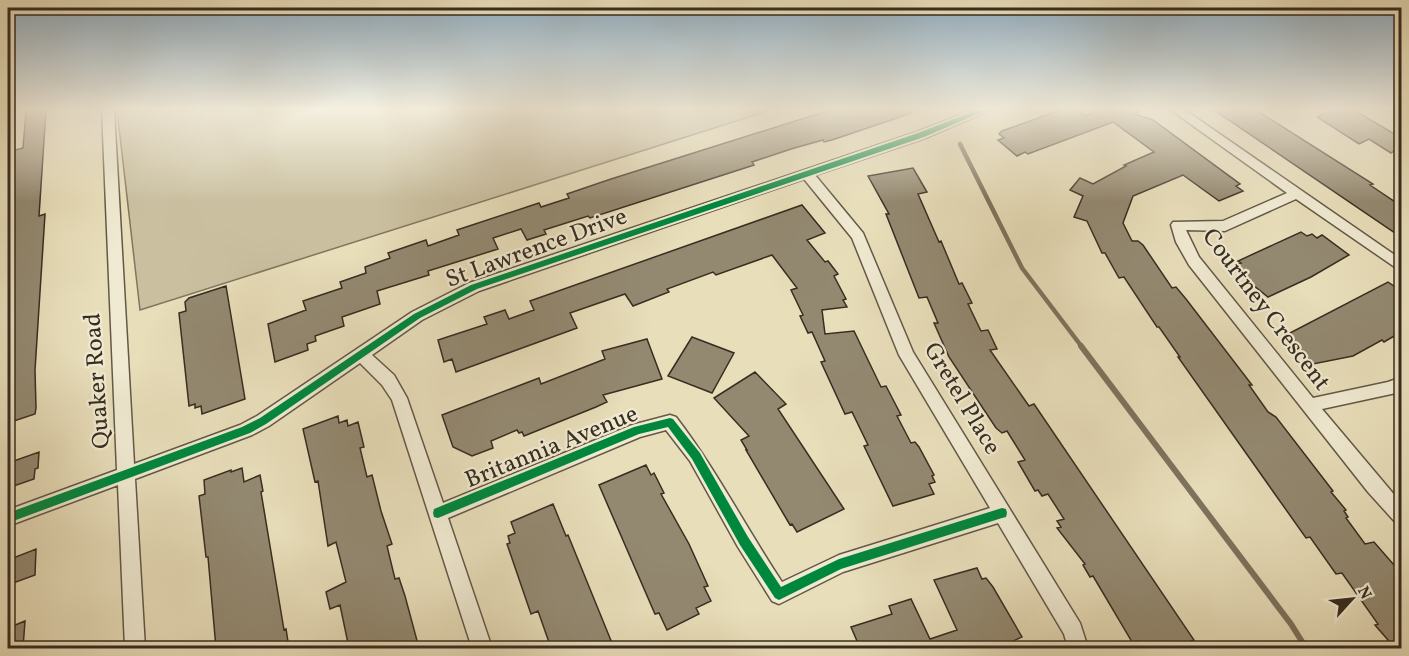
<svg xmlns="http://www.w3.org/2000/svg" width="1409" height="656" font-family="Vollkorn,serif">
  <rect width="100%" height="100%" fill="#e8deba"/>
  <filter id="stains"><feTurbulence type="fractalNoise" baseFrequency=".00333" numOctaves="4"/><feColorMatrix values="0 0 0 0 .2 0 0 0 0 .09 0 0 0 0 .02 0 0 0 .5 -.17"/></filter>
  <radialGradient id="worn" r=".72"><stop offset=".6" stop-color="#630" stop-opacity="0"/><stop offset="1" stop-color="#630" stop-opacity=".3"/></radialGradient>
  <path fill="#cac0a0" stroke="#807660" stroke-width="1.5" d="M117 110H771L140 310Z"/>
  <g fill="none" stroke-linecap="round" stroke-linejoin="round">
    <path stroke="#7d735e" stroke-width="4.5" d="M960 144 1022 268 1082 347"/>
    <path stroke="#7d735e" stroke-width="6" d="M1081 346 1291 624 1306 648"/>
  </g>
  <path fill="#938971" stroke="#372d21" stroke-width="1.5" d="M26 110H46L39 216 45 214 35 370 36 408 35 414 8 423V261L11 226 8 227V152L23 148Z
    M830 110H912V113L832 140 824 142 823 140 791 149 752 162 754 165 590 218 588 216 544 230 546 234 527 240 521 229 493 238 498 249 428 271 429 275 377 291 380 304 342 317 344 326 315 336 316 341 307 344 308 350 275 362 268 324 306 310 303 301 342 288 340 282 366 273 365 267 390 258 388 253 426 240 428 246 459 235 457 230 539 203 541 207 569 198 567 194 611 179Z
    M1060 110H1078L1086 116 1097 110H1141L1135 114 1153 120 1240 184 1236 186 1243 191 1219 201 1183 175 1133 196 1123 223 1132 241H1138L1143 245 1172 288 1176 287 1186 299 1252 385H1249L1268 412 1276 417 1333 491 1331 492 1346 510 1344 511 1348 517 1346 518 1365 544 1374 542 1401 573V648H1395L1375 625 1378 624 1342 573 1336 574 1310 537 1306 538 1178 357H1180L1159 327H1157L1124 277 1119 278 1105 253H1102L1087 221 1074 217 1083 196 1070 190 1080 178 1093 184 1126 166 1124 165 1154 152 1113 122 1028 154 1025 152 1017 156 998 140 1004 138 999 134 1002 131Z
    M1214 110H1256L1373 184 1370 185 1401 206V237Z
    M1333 110H1354L1401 138V156L1394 151 1391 153 1369 139 1359 144 1317 117Z
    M913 168 927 192 918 194 939 242 941 241 959 284 962 283 972 303 968 304 981 331 988 330 997 349 990 350 1029 406 1034 404 1194 640 1171 648H1142L1137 641 1132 642 1093 576 1090 577 1083 565 1085 564 1057 528 1061 527 1057 521 1064 519 1048 494 1042 496 1038 490 1035 491 1018 462 1025 460 1007 431 1002 433 996 428 949 357 934 323H938L927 297 919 298 886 214H889L868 176Z
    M802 205 825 233 807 240 825 262 828 261 838 274 834 276 846 299 843 300 847 307 822 310 825 334 854 331 881 387 886 386 901 415 897 416 911 443 915 442 919 447 934 475 932 476 935 482 929 484 934 494 893 506 864 446 868 445 852 412 845 414 821 362 825 361 812 332 808 333 800 316 803 315 791 290 797 288 772 255 716 275 713 272 667 289 669 292 633 306 625 294 570 313 577 328 456 372 452 359 444 362 438 340 487 324 484 317 505 310 509 319 534 310 530 301Z
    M1301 232 1307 236 1312 234 1317 238 1322 235 1349 255 1311 277 1268 297 1233 269 1239 266 1238 264 1241 263 1238 261Z
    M1388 282 1401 291V332L1384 342 1382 340 1353 356 1313 364 1288 334Z
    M226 286 245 399 202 414 201 406 195 408V404L189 406 179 313 186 311 185 302 189 298Z
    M692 337 734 353 712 393 668 376Z
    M647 339 662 379 603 395 607 402 596 407 524 436 522 432 519 433 517 430 491 441 493 448 472 456 453 447 442 415 539 378 541 384 605 359 602 351Z
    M755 372 786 404 778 409 844 509 797 532 792 524 790 525 746 450H747L741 440 749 436 714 398Z
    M338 416 339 423 347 420 348 426 358 422 364 447 360 448 367 477 372 475 381 511 392 544 387 546 395 579 399 578 405 596 419 648H349L340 605 330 609 326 592 346 582 336 542 328 546 318 481 315 482 303 429Z
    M39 452 38 468 35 469 34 479 8 488V463Z
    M646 465 651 475 654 473 664 493 661 494 689 544 708 586 704 587 711 601 696 608 699 614 667 630 659 613 655 614 599 485Z
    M242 468 244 482 260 475 263 491 261 492 284 630 286 629 289 648H216L208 557H206L199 496 205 494 204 480 231 470V472Z
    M553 504 566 536 568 535 614 648H551L538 611 531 614 507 544 510 543 508 536 515 533 511 522Z
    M36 549 35 575 8 585V560Z
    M977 568 982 579 986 578 993 587 1022 637 1013 641 1018 648H860L851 627 892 614 889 606 911 599 930 639 957 630 934 580Z
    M25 621 23 648H8V628Z"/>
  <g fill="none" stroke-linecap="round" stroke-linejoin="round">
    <defs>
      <path id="street" d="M102 110H114L134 464 240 425 257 416 412 312 469 283 917 132 973 110H990L925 138 815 175 863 233 913 352 1080 623 1088 648H1068L1064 634 998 523 843 572 779 604 772 601 738 547 690 461 666 430 640 437 448 518 492 648H472L392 400 382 385 360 363 269 426 252 435 135 479 145 648H125L118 485 8 526V510L117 470ZM804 179 852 238 899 355 990 508 839 555 782 582C746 528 716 469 676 417L670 415 632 425 443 503 407 398 394 375 372 355 422 320 479 291Z
        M1171 110H1185L1402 260V272L1296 199 1225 231 1186 230 1199 257 1313 398 1388 382 1402 377V390L1396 393 1322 409 1402 504V525L1396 523 1368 492 1189 265 1176 242 1171 225 1173 222 1223 221 1287 193Z
        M1391 110H1402V116Z"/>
    </defs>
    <use href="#street" stroke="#635947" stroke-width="3"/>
    <use href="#street" fill="#f0ead2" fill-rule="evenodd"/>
    <defs>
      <path id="cycleway" d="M977 110H987L924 137 477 289 420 318 266 424 250 433 8 523V513L242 427 260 418 414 314 471 285 918 133Z
        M670 418 673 419 700 453 748 537 781 587 839 559 1002 508 1006 509 1007 513 1006 517 1002 518 841 569 779 600 775 598 740 545 692 459 668 427 639 434 438 518 434 517 433 513 434 509 634 427Z"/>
    </defs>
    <use href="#cycleway" stroke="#f0ead2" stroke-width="4"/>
    <use href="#cycleway" fill="#00873e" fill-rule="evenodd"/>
  </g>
  <linearGradient id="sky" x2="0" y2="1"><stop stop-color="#90adc1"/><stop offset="0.54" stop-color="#f5f0e0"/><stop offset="1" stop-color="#f5f0e0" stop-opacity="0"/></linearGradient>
  <rect width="1409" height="202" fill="url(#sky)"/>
  <g text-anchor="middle" stroke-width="4.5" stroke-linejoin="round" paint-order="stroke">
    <g font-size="24" fill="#372d21" stroke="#f0ead2">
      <text transform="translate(536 247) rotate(-20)" y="8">St Lawrence Drive</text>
      <text transform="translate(1267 309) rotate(53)" y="8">Courtney Crescent</text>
      <text transform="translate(96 381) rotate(-94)" y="8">Quaker Road</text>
      <text transform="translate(963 398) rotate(59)" y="8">Gretel Place</text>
      <text transform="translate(551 446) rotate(-22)" y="8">Britannia Avenue</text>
    </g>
  </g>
  <rect width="1409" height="656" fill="none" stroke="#e8deba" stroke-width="30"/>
  <rect x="9" y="9" width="1391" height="638" fill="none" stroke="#372d21" stroke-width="3"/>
  <rect x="15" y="15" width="1379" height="626" fill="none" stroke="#372d21" stroke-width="1.5"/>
  <g transform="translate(1352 599) rotate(63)" stroke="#f0ead2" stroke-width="4.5" paint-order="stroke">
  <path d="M0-4.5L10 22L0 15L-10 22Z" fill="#372d21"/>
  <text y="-9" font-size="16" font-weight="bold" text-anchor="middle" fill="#372d21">N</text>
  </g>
  <rect width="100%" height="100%" filter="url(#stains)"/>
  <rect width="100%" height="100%" fill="url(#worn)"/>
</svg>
